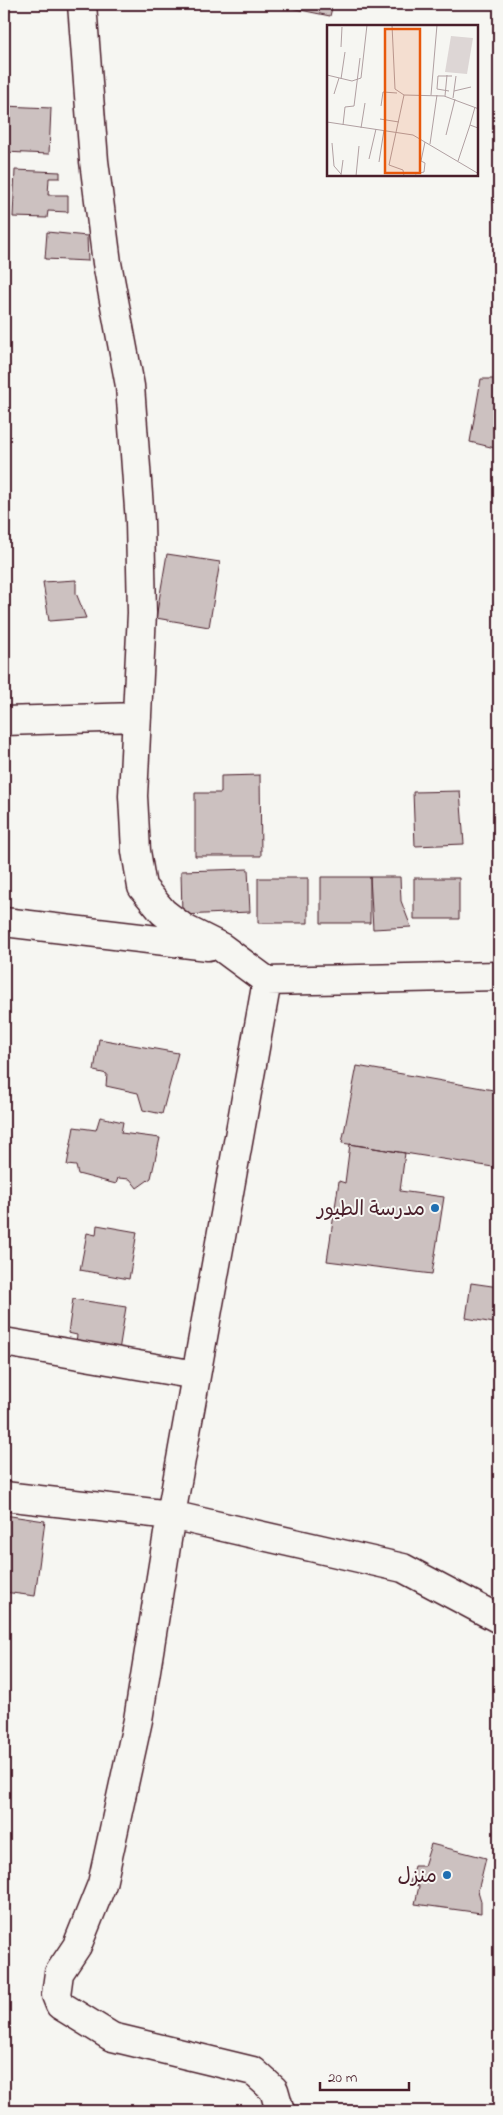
<svg xmlns="http://www.w3.org/2000/svg" width="503" height="2115" font-family="'Indie Flower','Playpen Sans Arabic',sans-serif">
  <rect width="100%" height="100%" fill="#f6f6f2"/>
  <filter id="ink" filterUnits="userSpaceOnUse"><feTurbulence type="fractalNoise" baseFrequency=".02" numOctaves="2"/><feDisplacementMap in="SourceGraphic" scale="10" xChannelSelector="R" yChannelSelector="G"/><feConvolveMatrix kernelMatrix="1 2 1 2 8 2 1 2 1" color-interpolation-filters="sRGB"/></filter>
  <g filter="url(#ink)">
    <path fill="#ccc1c0" stroke="#4a1f2b" d="M271 4H333L330 16Z
      M4 106 51 108 49 154 4 152Z
      M15 170 60 172V178H49L48 195H68V212L48 211 47 218 13 217Z
      M47 232 87 236 88 261 45 259Z
      M499 364V449L470 442 481 379H496Z
      M167 554 220 562 209 627 156 618Z
      M76 580V593L86 618 49 621 43 582Z
      M260 775 261 856H195V793H221V776Z
      M460 791 464 844 415 846 413 792Z
      M248 869 250 912 182 915 181 871Z
      M321 877H370V923H321Z
      M370 877H400L401 901 411 927 373 929Z
      M258 878H308V923H258Z
      M414 878H459V919H414Z
      M99 1039 178 1053 162 1114 143 1110 138 1093 106 1086 107 1074 94 1071Z
      M357 1066 499 1091V1168L342 1143Z
      M100 1117 123 1122 121 1133 160 1138 151 1178 137 1188 130 1179 118 1178 116 1184 78 1174 76 1166 67 1165 74 1127 96 1130Z
      M350 1144 405 1153 400 1191 444 1197 432 1274 327 1261 339 1181 345 1183Z
      M97 1225 137 1232 129 1279 80 1270 87 1233 96 1235Z
      M471 1283 499 1287V1324L466 1318Z
      M73 1299 126 1307 118 1357 75 1350 77 1335 68 1333Z
      M4 1515 45 1521 35 1596 4 1592Z
      M431 1844 486 1858 478 1891 481 1901V1913L415 1904 419 1886 410 1883 414 1866H424Z"/>
    <g fill="none" stroke-linecap="round" stroke-linejoin="round">
      <defs>
        <path id="street" d="M82 4 94 161 107 263 130 386 140 522 142 613 133 796 136 851 142 887 163 912 185 929 221 947 267 981
          M4 721 137 717
          M4 922 208 946
          M4 1342 196 1375
          M4 1496 171 1515 403 1568 499 1619
          M280 2111 274 2090 253 2071 112 2037 60 2005 56 1995 59 1973 77 1946 102 1884 138 1720 171 1515 267 981 499 976"/>
      </defs>
      <use href="#street" stroke="#4a1f2b" stroke-width="31"/>
      <use href="#street" stroke="#f6f6f2" stroke-width="28"/>
    </g>
  </g>
  <g fill="#1f6fb2" stroke="#f6f6f2" stroke-width="2">
    <circle cx="435" cy="1208" r="5"/>
    <circle cx="447" cy="1875" r="5"/>
  </g>
  <g text-anchor="middle" stroke-width="4" stroke-linejoin="round" paint-order="stroke">
    <g font-size="20" fill="#4a1f2b" stroke="#f6f6f2" text-anchor="end">
      <text x="425" y="1215">مدرسة الطيور</text>
      <text x="437" y="1882">منزل</text>
    </g>
  </g>
  <g transform="translate(327 25)">
    <rect width="151" height="151" fill="#f6f6f2"/>
    <path d="M124 11 146 13 140 49 118 47Z" fill="#ddd6d5"/>
    <path fill="none" stroke="#b1a0a2" stroke-width="1" d="M65 0 68 64 77 70M14 22 15 2M0 50 25 56 34 53 40 0M14 54 18 27M122 66 110 64 111 51H125M127 66 144 62M7 69 12 53M104 70 110 0M118 71 120 50M126 73 129 51M54 81 56 67 70 68M148 82 143 100 151 103M53 94 72 97M0 97 86 110 152 149M16 100 18 82 27 81 33 33M34 103 38 78M119 110 128 74M5 118 7 141 14 149M103 119 110 70M42 134 49 104M131 136 143 100M52 137 57 105M88 149 97 147 98 138 94 136 98 117M14 150 16 135M29 151 32 121M77 151 76 145 62 140 77 70 117 71 152 84"/>
    <path fill="#e8590c" fill-opacity="0.15" stroke="#e8590c" stroke-width="2.5" d="M58 4H93V148H58Z"/>
    <rect width="151" height="151" fill="none" stroke="#4a1f2b" stroke-width="2.5"/>
  </g>
  <rect width="503" height="2115" fill="none" stroke="#f6f6f2" stroke-width="20"/>
  <rect x="10" y="10" width="483" height="2095" fill="none" stroke="#4a1f2b" stroke-width="2" filter="url(#ink)"/>
  <path d="M320 2082v8h89v-8" fill="none" stroke="#4a1f2b" stroke-width="2.5"/>
  <text x="328" y="2082" font-size="15" fill="#4a1f2b" stroke="#f6f6f2" stroke-width="4" paint-order="stroke">20 m</text>
</svg>
